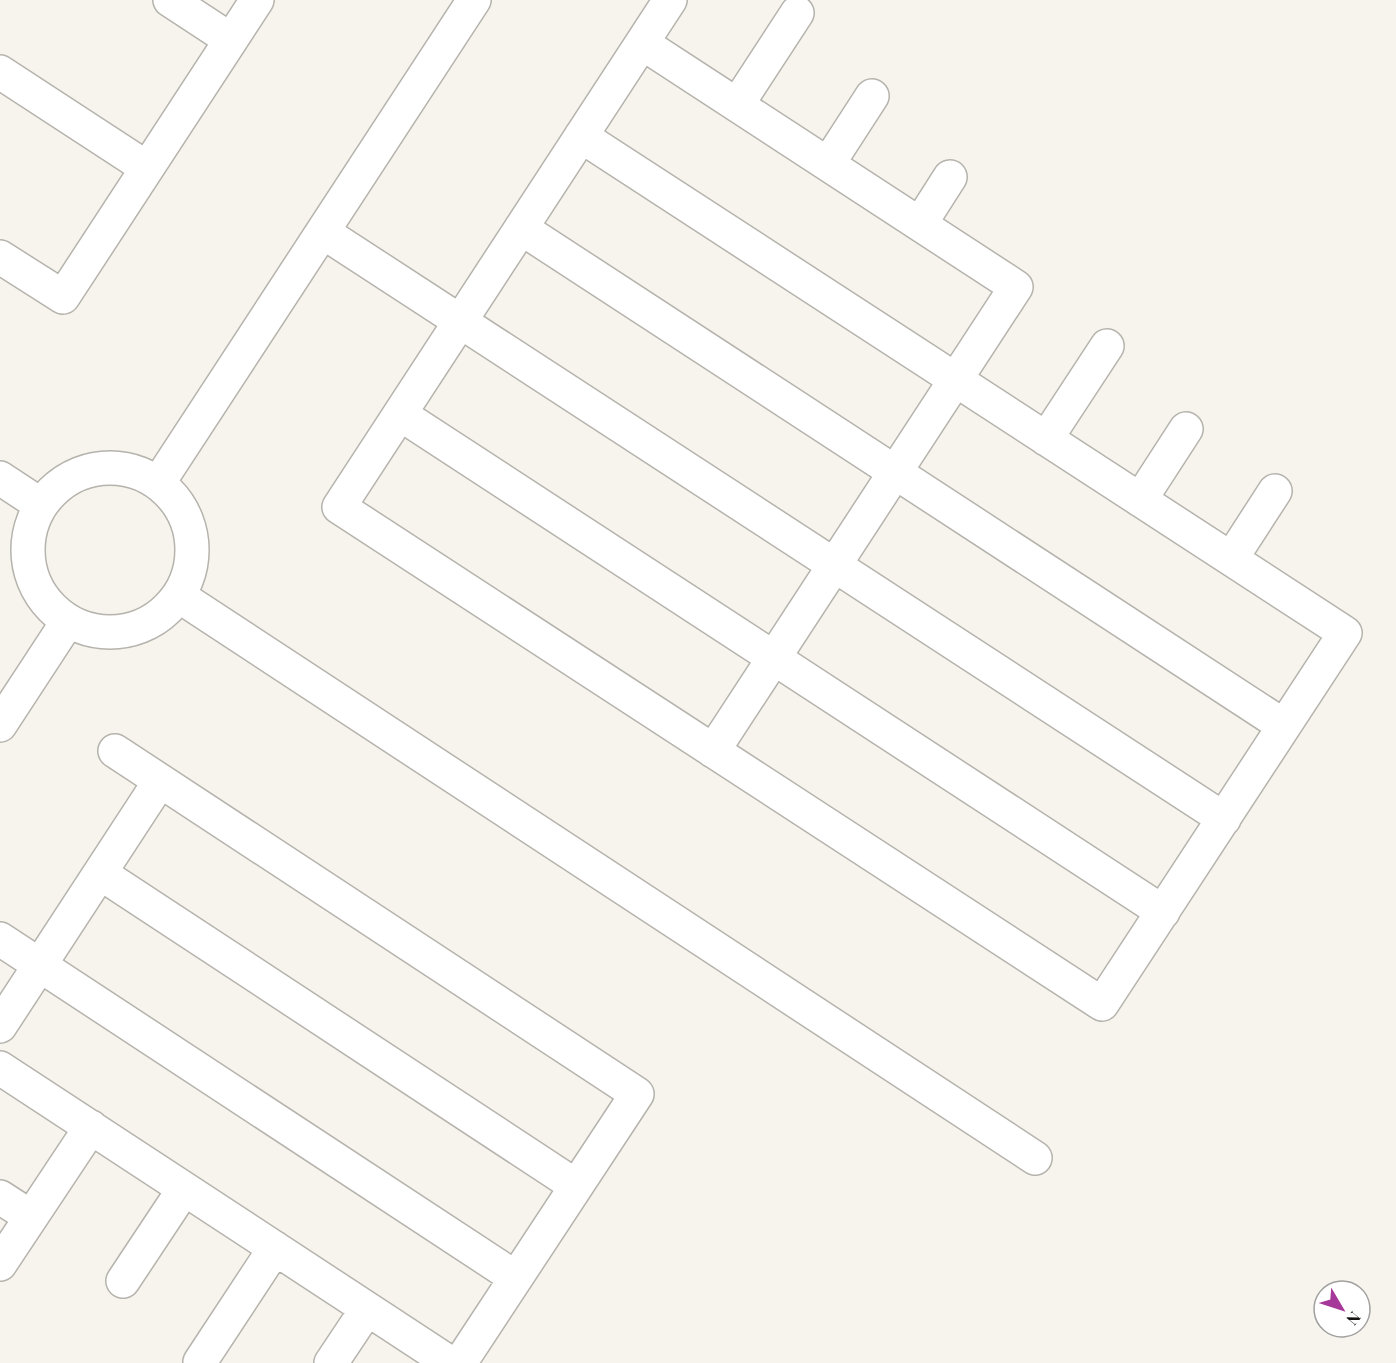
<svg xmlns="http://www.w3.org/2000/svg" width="1396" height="1363" font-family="'Playfair Display',serif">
  <rect width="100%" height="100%" fill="#f6f4ed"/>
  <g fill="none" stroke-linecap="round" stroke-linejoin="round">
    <defs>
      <path id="minor" d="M170 0 231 40
        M642 43 1016 287 713 751
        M0 72 147 168
        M737 105 797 13
        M581 136 1345 633 1102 1004 339 507C450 338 560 169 670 0
        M828 164 872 96
        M920 224 950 177
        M521 228 1284 726
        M323 232 1224 819
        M0 257 63 297 257 0
        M400 414 1163 912
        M1046 439 1107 346
        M28 550a82 82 0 1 1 164 0a82 82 0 1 1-164 0Z
        M0 478 41 505
        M159 482 474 0
        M1140 500 1186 429
        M1231 559 1275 491
        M179 596 1035 1158
        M0 725 68 621
        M115 751 637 1094 460 1363
        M100 873 576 1186
        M0 939 516 1278
        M0 1026 160 781
        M0 1068 450 1363
        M0 1197 31 1217
        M0 1264 91 1127
        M123 1281 184 1189
        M200 1362 275 1248
        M331 1363 367 1309"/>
    </defs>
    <use href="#minor" stroke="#b6b3ad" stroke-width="36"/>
    <use href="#minor" stroke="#fff" stroke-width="33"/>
  </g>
  <g transform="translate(1342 1309) rotate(129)"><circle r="28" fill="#ffffff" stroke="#a1a09f" stroke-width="1.5"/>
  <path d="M0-4.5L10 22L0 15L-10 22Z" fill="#a53898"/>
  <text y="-9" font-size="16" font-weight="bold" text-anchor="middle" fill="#131210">N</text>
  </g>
</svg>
